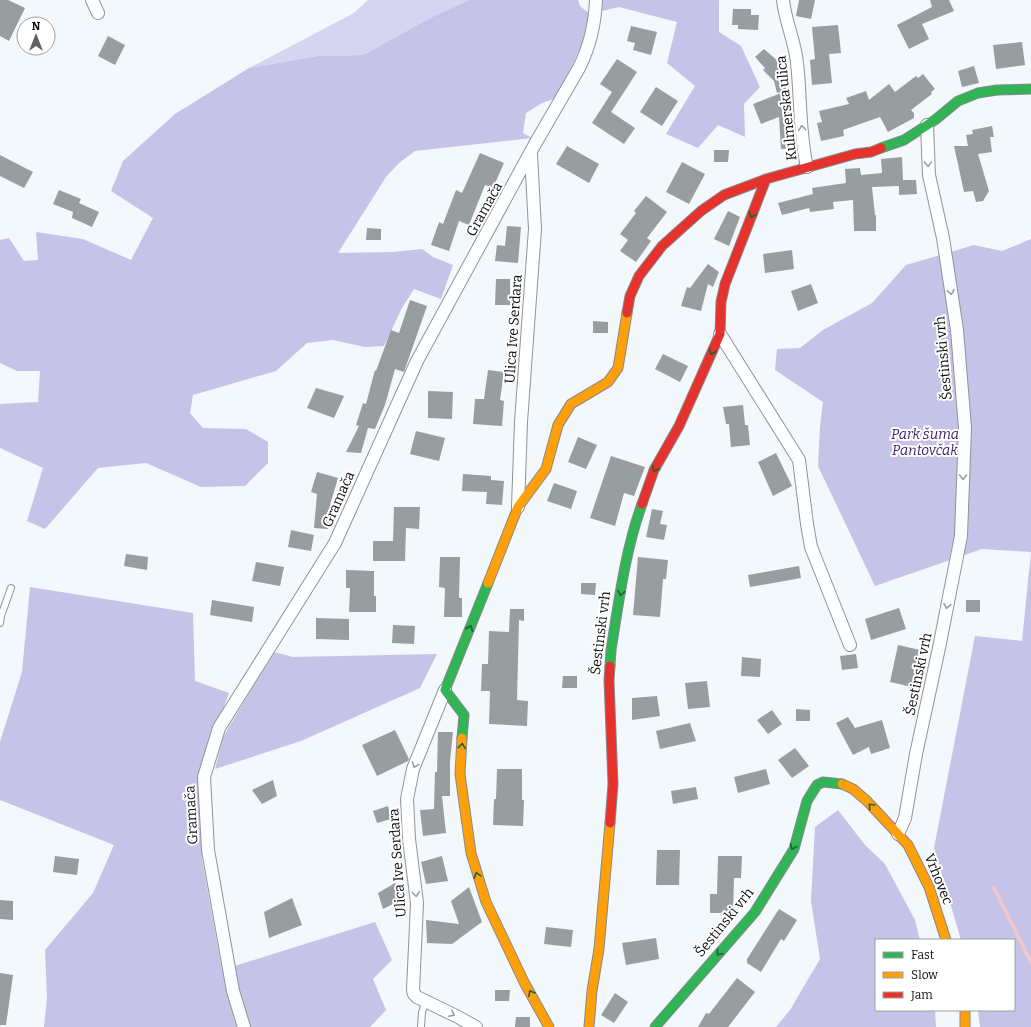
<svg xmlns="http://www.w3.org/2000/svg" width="1031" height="1027" font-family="Bitter,serif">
  <rect width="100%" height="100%" fill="#f2f8fc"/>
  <path fill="#d5d5f2" d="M368 0H469L432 17 363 55 318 56 249 68 354 13Z"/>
  <path fill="#c6c3e9" d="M469 0H578L580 6 590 14 585 37 572 66 554 99 542 103 526 113 523 133 532 138 415 151 399 163 386 177 338 253 392 252 422 249 433 257 453 265 441 299 414 289 402 308 384 346 365 347 333 340 307 343 276 371 193 395 190 413 203 428 246 429 268 442V463L245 486 201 487 146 463 98 468 45 529 27 521 43 468 0 448V404L38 402 40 371H17L0 363V240L9 238 24 261 38 260 36 232 83 239 131 260 153 218 111 191 123 161 175 114 249 68 318 56 363 55 432 17Z
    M603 0H719V32L741 46 760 87 744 104 745 137 718 125 698 148 666 134 695 86 667 63 677 22 619 7 602 11Z
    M1031 239V1027H980L978 1010H1014V940H961L934 848 975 636 1022 641 1031 552 982 549 875 586 818 466 820 426 823 402 775 370 777 349 800 348 823 330 872 303 906 265 974 245 1002 251Z
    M30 587 193 613 195 681 229 693 199 774 202 859 222 970 375 922 392 960 373 979 386 1010 370 1027H44L47 997 45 950 93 893 114 845 0 800V742L22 672Z
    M274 652 293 657 437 654 420 688 301 741 215 769 223 737Z
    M838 810 865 845 885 864 915 920 920 940H876V1010H935L936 1027H776L790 1010 820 959 811 901 815 827Z"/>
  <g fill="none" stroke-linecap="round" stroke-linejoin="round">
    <path stroke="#f5c8cb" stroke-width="3.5" d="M994 888 1031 962"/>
  </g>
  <path fill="#989d9f" d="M0 0H8L25 8 9 41 0 36Z
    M799 0H815L811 19 796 16Z
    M930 0H949L954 11 922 24 929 39 909 49 897 25 932 7Z
    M733 9H751V15H759L758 30 738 29V25H732Z
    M838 25 841 53 829 54 832 83 812 85 810 60 815 59 812 27Z
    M631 26 657 32 651 55 633 50 635 43 627 41Z
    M108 36 125 45 115 65 98 56Z
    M1022 42 1025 65 996 69 993 45Z
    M764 49 786 68 781 73 787 90 777 93 774 81 763 70 765 68 755 57Z
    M617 59 637 72 611 112 635 128 624 144 592 123 612 92 600 84Z
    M974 66 979 83 962 87 958 71Z
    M923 74 935 89 931 92 932 94 911 110 914 113V118L888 132 880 117 843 130 844 136 821 141 817 123 822 122 819 111 849 104 846 98 866 91 869 100 889 84 895 92 916 76 918 78Z
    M656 87 678 101 662 126 640 112Z
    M786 91 793 110 796 148 781 149 779 117 761 124 753 104Z
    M992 126 994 137H990L992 152 978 154 989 191 983 201 976 202 973 191 964 192 954 146H968L966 135 973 134 972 130Z
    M567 146 599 164 589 183 556 164Z
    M714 150H729L728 162H714Z
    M480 153 504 163 493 188 485 185 469 225 459 221 449 251 431 245 439 222 443 224 456 190 462 193Z
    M0 155 33 172 24 188 0 176Z
    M902 157 903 180H916L917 194 899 195V186L872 187 875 215H876V231H854L853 200 833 202 834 209 810 212 809 208 782 215 778 203 813 194 812 188 846 183 845 169 860 168 861 175 882 173 881 159Z
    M682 162 705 174 689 204 666 192Z
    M59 190 81 199 79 203 99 212 92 227 72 218 73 212 53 204Z
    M646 196 667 212 647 238 651 241 636 262 620 251 628 240 620 234 636 213 634 211Z
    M728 211 740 217 729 246 714 239Z
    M507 226 521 227 518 263 495 261 497 245 505 246Z
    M367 228 381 229V240H366Z
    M792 250 794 269 765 273 763 254Z
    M708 264 719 272 713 287 708 284 701 311 681 306 687 287 690 288Z
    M496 279H510V305H495Z
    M811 284 818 303 798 311 791 291Z
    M410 300 427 306 404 372 395 369 385 405 375 429 368 428 361 453 346 452 359 426 356 425 363 403 366 404 375 370 376 371 391 330 399 333Z
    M593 321 608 322V333H593Z
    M663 354 688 366 680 382 655 369Z
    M488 370 504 372 500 400 504 401 502 426 473 424 475 399H484Z
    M316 388 344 396 334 418 307 408Z
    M428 391 453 392 452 419 428 418Z
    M743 405 745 425H748L750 445 731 447 729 424H726L723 407Z
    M416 431 445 438 439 461 410 454Z
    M578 437 597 445 586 469 568 462Z
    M776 453 792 486 773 496 758 462Z
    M611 456 645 467 634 496 624 493 615 526 590 518Z
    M317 472 338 478 330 505 328 529 314 528 317 494 311 492Z
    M463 474 491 476V480L504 481 502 505 486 504 487 492 462 491Z
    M554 483 577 491 571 509 547 501Z
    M394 507H420L419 529 406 528 405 561H373V541H393Z
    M652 509 663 511 660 524 667 525 664 540 646 537Z
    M291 530 314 535 311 551 288 547Z
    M126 554 148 557 147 570 124 566Z
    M440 557H460L459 598H462V617H444L445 588 439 587Z
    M638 557 668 560 666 579H663L660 617 633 615Z
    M256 562 284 567 280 586 252 581Z
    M799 566 801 578 750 587 748 575Z
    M346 570 374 571V596H376V612H349L350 588H346Z
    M581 583H596L595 595 581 594Z
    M212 600 254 607 252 622 210 615Z
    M966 600H980V612H966Z
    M899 608 906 629 871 640 865 619Z
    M510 609H524V621L519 620 517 700 528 701 527 726 489 724 490 691H481L482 664H488L489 631 509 632Z
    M316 618 349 619V640L316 639Z
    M393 625 415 626 414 644 392 643Z
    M898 645 920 650 912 687 890 682Z
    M856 654 858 668 842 670 840 656Z
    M742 657 761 659 760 677 741 676Z
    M563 676H577V688H562Z
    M707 681 710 707 688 709 685 683Z
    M657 696 660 716 632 720V698Z
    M796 709 810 710V721H796Z
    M772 710 782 724 768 734 757 720Z
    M848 717 855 728 882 720 890 748 871 754 869 747 853 755 836 723Z
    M690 723 696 741 660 749 656 731Z
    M395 730 409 759 408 761 377 776 362 745Z
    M438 732H453L450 761V796H442L446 833 423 836 420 810 434 809 435 772H437Z
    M795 748 809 766 792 778 778 760Z
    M497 769H522V800H524L523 826 493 825 494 799H496Z
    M766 769 770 784 738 793 734 777Z
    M273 780 277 796 262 804 252 790Z
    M696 787 698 799 673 804 671 791Z
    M388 806 391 819 377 823 373 811Z
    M657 850H680L679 885H656Z
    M55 856 79 859 77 875 53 872Z
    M442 856 448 881 426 884 421 862Z
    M718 856H742L741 878H734L733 913H710V894H717Z
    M395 883 405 898 383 909 378 893Z
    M469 887 482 922 452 944 427 943 426 920 459 924 451 901Z
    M292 898 302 925 269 938 264 912Z
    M0 900 13 901V920L0 919Z
    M779 909 797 920 784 941 781 939 761 972 747 963V959Z
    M546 927 573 930 571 947 544 944Z
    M656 938 659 959 626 965 622 943Z
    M0 973 13 975 6 1025H0Z
    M737 978 755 992 728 1027H698L706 1013 709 1014Z
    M495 990H510L509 1001H495Z
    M615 993 628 1002 614 1023 601 1015Z
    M516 1017H530V1027H515Z"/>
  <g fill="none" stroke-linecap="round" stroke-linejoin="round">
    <defs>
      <path id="lane" d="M0 623 1 616 11 588
        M421 1027 422 1012 426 1001"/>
      <path id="street" d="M92 0 98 13
        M783 0C785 21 795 41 797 63 801 97 799 133 807 167
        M720 334 799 460 807 524 811 547 850 645
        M518 507 521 422 535 229 531 154
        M445 690 413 769 407 799 409 839 417 903 413 990 414 994 417 997 458 1017 476 1027
        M898 834 905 818 916 754 939 648 961 536 965 428 957 330 943 238 929 175 927 125
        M244 1027 233 991 208 850 204 777 219 728 335 543 417 361 535 144 579 68C590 46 595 25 596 0"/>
      <path id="fast" d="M881 148 904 140 935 120 958 101 978 93 997 90 1031 89
        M610 666 611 650C619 601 625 551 642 504
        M462 738 464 715 445 690 488 583
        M655 1027 755 912 794 849 807 801 817 785 823 782 842 784"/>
      <path id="slow" d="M488 583 518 507 546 469 558 425 571 404 608 382 618 368 627 313
        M462 738 460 774 471 853 486 902 524 982 549 1027
        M842 784 853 789 867 801 908 845 929 887 946 940
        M965 1010V1027
        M589 1027 592 991 599 949 610 823"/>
      <path id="jam" d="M627 313 630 296 639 276 662 246 701 211 724 195 766 179 855 154 871 152 881 148
        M642 504 654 470 679 426 720 334 721 302 725 284 766 179
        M610 823 613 784 609 680 610 666"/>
    </defs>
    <use href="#lane" stroke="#919395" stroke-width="8"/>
    <use href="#street" stroke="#919395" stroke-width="14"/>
    <use href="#fast" stroke="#878a8c" stroke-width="11"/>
    <use href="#slow" stroke="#878a8c" stroke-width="11"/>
    <use href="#jam" stroke="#878a8c" stroke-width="11"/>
    <use href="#lane" stroke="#fdfeff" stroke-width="6"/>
    <use href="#street" stroke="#fdfeff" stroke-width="12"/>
    <use href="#fast" stroke="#30b455" stroke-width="9"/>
    <use href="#slow" stroke="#ff9f0a" stroke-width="9"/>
    <use href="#jam" stroke="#e5322d" stroke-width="9"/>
  </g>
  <defs><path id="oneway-chevron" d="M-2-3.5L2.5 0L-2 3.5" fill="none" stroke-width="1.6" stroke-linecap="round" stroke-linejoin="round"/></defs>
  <g stroke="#9d9e9f">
    <use href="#oneway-chevron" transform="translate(802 128) rotate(-95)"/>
    <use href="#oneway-chevron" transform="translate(928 164) rotate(88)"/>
    <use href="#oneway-chevron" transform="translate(951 292) rotate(81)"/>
    <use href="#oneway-chevron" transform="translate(963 477) rotate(92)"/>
    <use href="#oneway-chevron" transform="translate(947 606) rotate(101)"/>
    <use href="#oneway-chevron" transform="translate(415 765) rotate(110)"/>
    <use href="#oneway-chevron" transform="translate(416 894) rotate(83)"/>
    <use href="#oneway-chevron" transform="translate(452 1014) rotate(27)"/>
  </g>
  <g stroke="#1f6132">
    <use href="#oneway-chevron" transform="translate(752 215) rotate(113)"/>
    <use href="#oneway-chevron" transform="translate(712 352) rotate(114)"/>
    <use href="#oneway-chevron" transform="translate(655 469) rotate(116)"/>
    <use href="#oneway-chevron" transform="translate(621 593) rotate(99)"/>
    <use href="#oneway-chevron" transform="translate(470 628) rotate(-68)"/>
    <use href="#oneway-chevron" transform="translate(462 746) rotate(-84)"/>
    <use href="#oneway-chevron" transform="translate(871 806) rotate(-134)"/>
    <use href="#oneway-chevron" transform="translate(793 847) rotate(113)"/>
    <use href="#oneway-chevron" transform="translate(477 875) rotate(-107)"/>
    <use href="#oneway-chevron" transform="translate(719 953) rotate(131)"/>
    <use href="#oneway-chevron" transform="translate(531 993) rotate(-119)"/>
  </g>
  <g text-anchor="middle" stroke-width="4" stroke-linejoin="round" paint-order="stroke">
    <g font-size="14" fill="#0e0e0e" stroke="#fff">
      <text transform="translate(786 108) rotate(-96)" y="5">Kulmerska ulica</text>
      <text transform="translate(484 209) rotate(-61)" y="5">Gramača</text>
      <text transform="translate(513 329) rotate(-86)" y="5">Ulica Ive Serdara</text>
      <text transform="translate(943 358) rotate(-95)" y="5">Šestinski vrh</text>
      <text transform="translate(338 499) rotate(-66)" y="5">Gramača</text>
      <text transform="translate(600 633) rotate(-83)" y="5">Šestinski vrh</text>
      <text transform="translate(918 674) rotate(-78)" y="5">Šestinski vrh</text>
      <text transform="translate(191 815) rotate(-93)" y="5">Gramača</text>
      <text transform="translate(397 863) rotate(-94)" y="5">Ulica Ive Serdara</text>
      <text transform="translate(939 879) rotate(68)" y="5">Vrhovec</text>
      <text transform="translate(724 922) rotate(-51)" y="5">Šestinski vrh</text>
    </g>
    <g font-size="14" font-style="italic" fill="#3b1e66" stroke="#fff">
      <text x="925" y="439">Park šuma<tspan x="925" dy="16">Pantovčak</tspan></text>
    </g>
  </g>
  <rect x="875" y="939" width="140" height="72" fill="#ffffff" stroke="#9f9f9f"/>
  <rect x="883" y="952" width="20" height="6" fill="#30b455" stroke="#9f9f9f"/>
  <text x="911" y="959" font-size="12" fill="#0e0e0e">Fast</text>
  <rect x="883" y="972" width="20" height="6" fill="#ff9f0a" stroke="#9f9f9f"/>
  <text x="911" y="979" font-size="12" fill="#0e0e0e">Slow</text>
  <rect x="883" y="992" width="20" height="6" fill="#e5322d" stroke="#9f9f9f"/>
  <text x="911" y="999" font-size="12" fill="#0e0e0e">Jam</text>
  <g transform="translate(36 36)"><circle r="19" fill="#ffffff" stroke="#9f9f9f"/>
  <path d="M0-3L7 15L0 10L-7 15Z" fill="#5e6061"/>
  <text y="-6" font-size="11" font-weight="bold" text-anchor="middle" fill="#0e0e0e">N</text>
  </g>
</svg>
